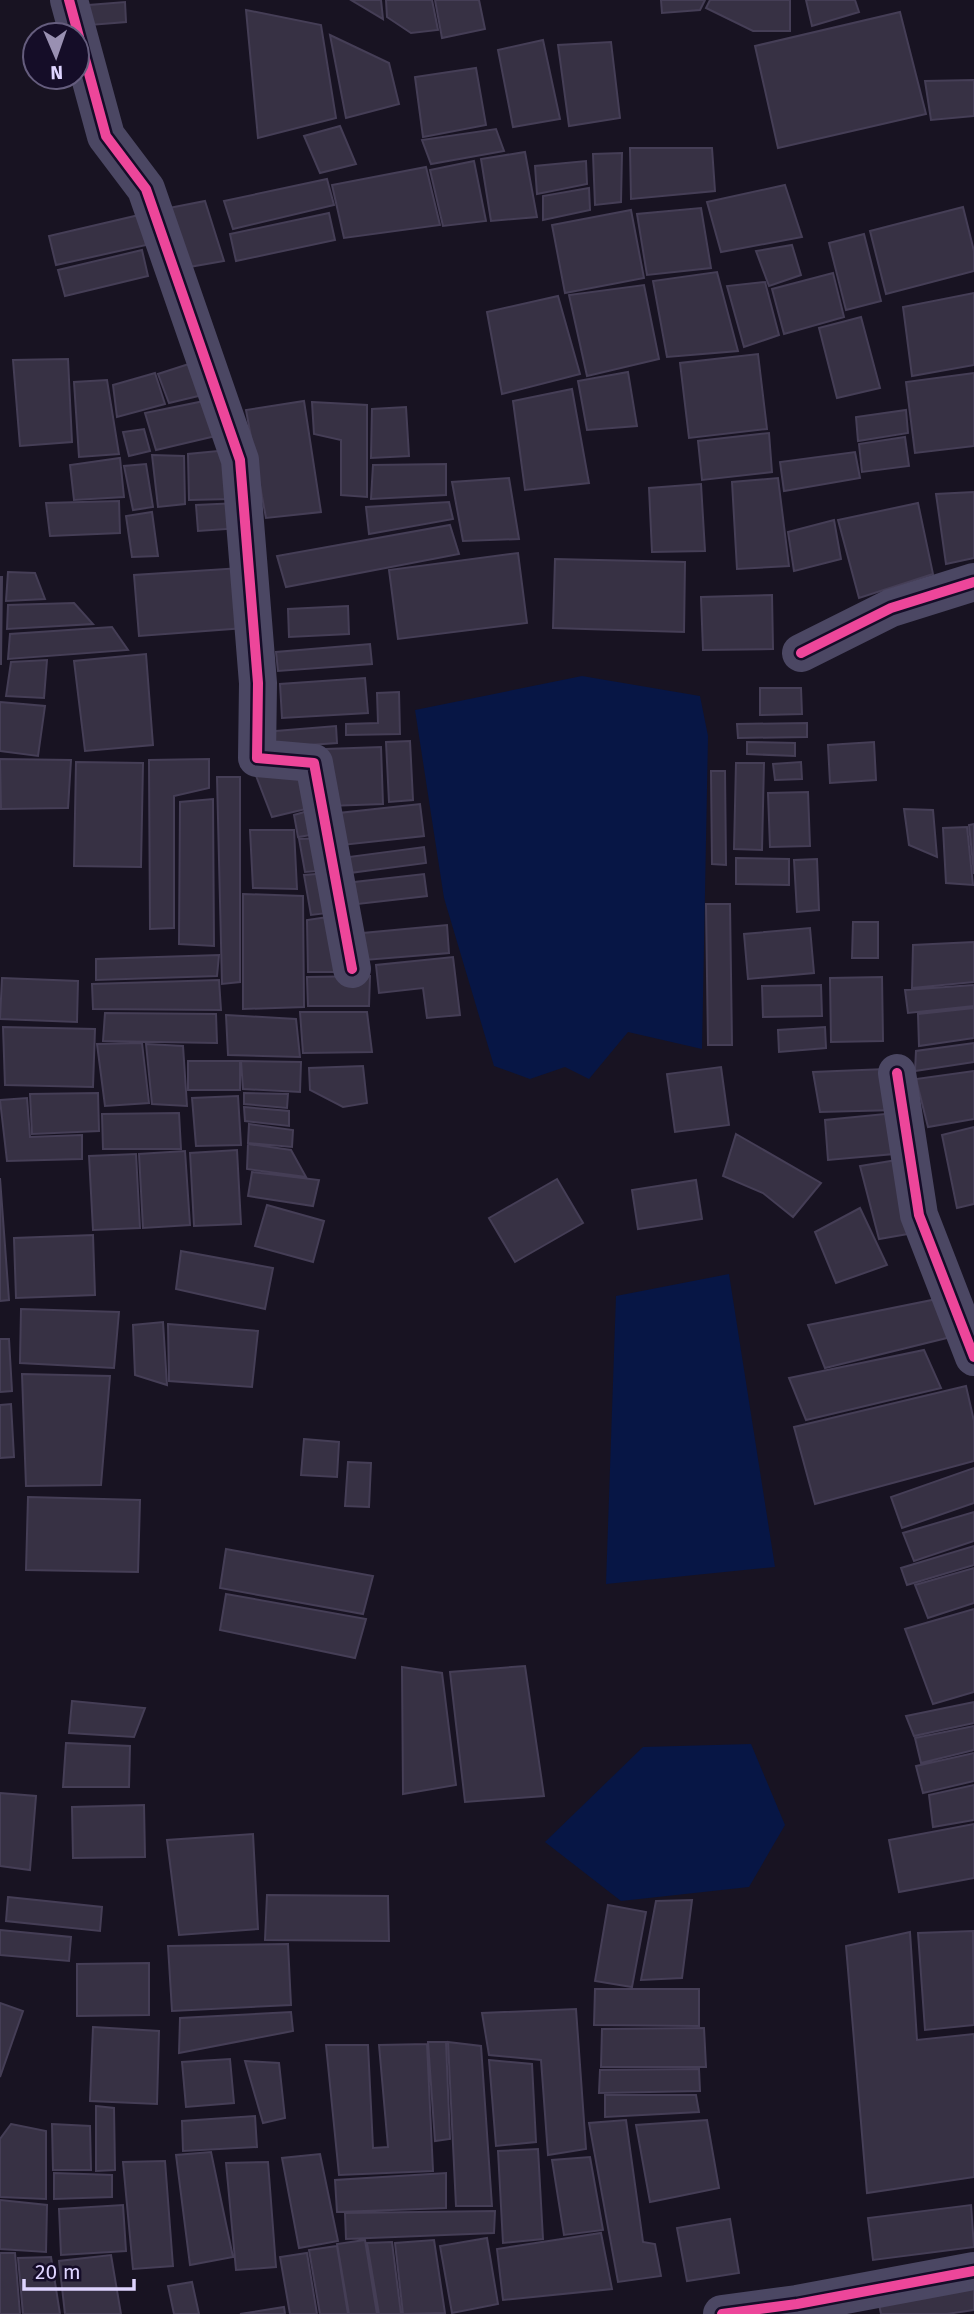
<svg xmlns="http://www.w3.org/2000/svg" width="974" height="2314" font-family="'Fira Sans',sans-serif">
  <rect width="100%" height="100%" fill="#181322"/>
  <path fill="#071645" d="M582 676 700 696 708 736 702 1049 628 1032 589 1079 565 1067 530 1079 494 1066 444 898 415 710Z
    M729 1274 775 1567 606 1584 616 1296Z
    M751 1744 785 1825 749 1887 621 1901 545 1842 643 1747Z"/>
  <path fill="#373144" stroke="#453e56" stroke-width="2" d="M351 0H381L383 19Z
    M386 0H432L438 30 411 33 387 17Z
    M435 0H479L485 29 442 38Z
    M661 0H705L700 10 662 13Z
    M710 0H790V31H753L706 8Z
    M806 0H855L859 12 812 26Z
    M125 2 126 22 90 25 89 5Z
    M246 10 321 25 336 118 258 138Z
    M900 12 926 114 778 148 755 46Z
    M330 35 389 63 399 104 346 118Z
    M543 40 560 119 513 127 498 50Z
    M611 42 620 118 569 126 558 45Z
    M476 68 486 125 423 137 415 77Z
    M974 80V116L931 120 925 81Z
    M340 126 356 164 320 173 304 136Z
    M496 129 504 151 431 164 422 140Z
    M630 148H712L715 191 631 199Z
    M525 152 537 217 491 221 481 159Z
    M622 153 621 202 595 205 593 154Z
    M474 161 486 221 443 226 430 170Z
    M586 161 587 184 537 194 535 166Z
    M426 167 440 225 344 238 332 185Z
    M327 179 334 205 233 229 224 201Z
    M785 185 802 237 721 252 707 202Z
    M589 188 590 210 543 220V196Z
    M205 201 224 261 189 267 169 208Z
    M963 207 974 251V271L886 294 870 231Z
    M701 208 711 268 647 275 637 214Z
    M631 210 644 278 565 293 552 225Z
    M329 213 335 240 236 261 230 234Z
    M139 215 146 245 56 265 49 236Z
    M864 234 881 301 846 310 829 243Z
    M792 245 801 275 769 286 756 251Z
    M142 250 148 276 65 296 58 270Z
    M717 272 738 351 667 357 653 281Z
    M833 273 844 317 784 334 772 289Z
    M765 282 779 335 744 347 727 286Z
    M644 285 659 359 587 376 569 295Z
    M974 293V365L912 376 903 307Z
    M558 296 580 374 502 394 487 312Z
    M861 317 880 388 837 398 819 328Z
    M758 354 767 429 689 438 680 363Z
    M68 359 72 442 20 446 13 360Z
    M198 361 211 393 169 403 158 374Z
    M628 372 637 426 587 430 578 381Z
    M155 373 165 404 117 417 113 385Z
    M974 373V446L915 453 906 382Z
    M107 380 119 454 79 457 74 382Z
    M572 389 589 483 525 490 513 401Z
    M209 400 220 435 156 450 145 413Z
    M304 401 321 512 266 518 246 410Z
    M312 402 367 405V497L341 495V440L314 434Z
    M406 407 409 456 371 458 372 409Z
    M906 410 908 433 858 441 856 417Z
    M144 429 150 451 129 456 123 432Z
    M769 433 772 472 702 480 698 441Z
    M905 437 909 466 862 472 859 444Z
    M228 450 231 499 189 500 188 454Z
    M855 452 860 478 784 491 780 462Z
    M152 455 184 456 185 504 158 507Z
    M120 458 124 497 74 500 70 465Z
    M146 464 153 507 133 510 124 466Z
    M446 464V495L371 499 373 465Z
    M509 478 519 539 463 541 452 482Z
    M778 478 789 566 737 569 732 482Z
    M701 484 705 551 652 552 649 488Z
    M974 492V558L946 564 936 494Z
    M119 501 120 533 50 536 46 503Z
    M449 502 453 519 369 534 366 507Z
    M238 503 240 528 198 531 196 505Z
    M918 503 933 574 859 598 838 520Z
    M152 512 158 556 132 557 126 516Z
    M834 520 841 559 794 571 788 532Z
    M450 525 459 554 286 587 277 556Z
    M518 553 527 623 398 639 389 570Z
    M555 559 685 562 684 632 553 628Z
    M241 568 245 628 139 636 134 575Z
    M8 572 35 573 45 599 6 601Z
    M0 577H2L1 664H0Z
    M772 595 773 649 703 650 701 597Z
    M74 603 93 624 7 629 8 605Z
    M348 606 349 634 289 637 288 609Z
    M112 627 128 650 8 659 10 634Z
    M370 644 372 664 278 671 276 652Z
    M146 654 153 745 85 751 74 661Z
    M47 660 44 698 6 696 11 662Z
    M365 678 368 713 282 718 280 684Z
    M760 688H801L802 714 760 715Z
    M399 692 400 734 346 735V724L378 723 377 693Z
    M0 702 45 706 38 756 0 751Z
    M807 723V737L738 738 737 724Z
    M336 726 337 743 266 748 264 732Z
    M410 741 413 800 389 802 386 742Z
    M747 742 795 743V756L747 754Z
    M874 742 876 780 830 783 828 745Z
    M381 747 383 804 328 806 326 749Z
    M0 759 71 760 68 808 1 809Z
    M209 759V788L174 796V928L150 929 149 760Z
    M76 762 143 763 141 867 74 866Z
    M801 762 802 779 775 780 773 764Z
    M736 763H764L762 850 734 849Z
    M253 768 308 770 314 807 272 817Z
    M711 771H725L726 865 712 864Z
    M217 777H240V982L222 984Z
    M808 792 810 846 770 847 768 793Z
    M213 799 214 946 179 944 180 802Z
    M420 804 424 836 342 845 339 813Z
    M318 808 323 833 298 837 294 815Z
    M904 809 933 810 937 857 909 845Z
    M974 824V874L969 825Z
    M967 827 973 885 946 883 943 828Z
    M250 830H294L297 889 253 888Z
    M323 838 329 870 305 872 299 839Z
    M424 847 426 863 342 874 341 858Z
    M736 858 789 859V885L736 884Z
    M817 859 819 910 797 912 794 860Z
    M329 873 336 912 311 915 304 875Z
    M424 874 427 896 349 905 346 883Z
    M243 894 303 896 304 1007 243 1009Z
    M706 904H730L732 1045H708Z
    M335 916 340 972H308L307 920Z
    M853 922H878V958H852Z
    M447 925 449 953 365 960 363 933Z
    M810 928 814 973 748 979 744 934Z
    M974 942V982L912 988 913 945Z
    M219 955 217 976 96 980V959Z
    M453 957 460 1015 427 1018 423 988 379 993 376 965Z
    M370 976 369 1006H308L307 977Z
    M882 977 883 1041 831 1042 830 978Z
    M2 978 78 981 77 1022 0 1019Z
    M219 980 221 1010 93 1009 92 984Z
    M821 985 822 1016 763 1017 762 986Z
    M974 985V1006L908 1013 905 990Z
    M974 1008V1038L919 1046 918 1014Z
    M300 1012H367L372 1052 303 1053Z
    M105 1013 216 1014 217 1043 103 1041Z
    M226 1015 296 1019 300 1057 228 1055Z
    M3 1027 95 1029 93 1087 5 1085Z
    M825 1027 826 1048 779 1052 778 1030Z
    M142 1043 149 1103 105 1106 97 1044Z
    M974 1043V1062L915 1071 916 1051Z
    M146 1044 183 1046 187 1106 152 1104Z
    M188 1061H240V1090H188Z
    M241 1061 301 1062 300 1092 243 1089Z
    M363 1066 367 1103 343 1107 310 1090 309 1068Z
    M721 1067 729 1125 675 1132 667 1074Z
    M886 1069 896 1110 820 1112 813 1072Z
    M974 1071V1119L928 1127 916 1079Z
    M98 1093 99 1131 32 1134 30 1094Z
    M244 1093 288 1094 287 1108 244 1104Z
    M238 1096 241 1145 196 1146 192 1098Z
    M27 1098 30 1137 82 1135V1159L7 1161 0 1100Z
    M244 1107 289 1111V1126L245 1121Z
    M179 1113 181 1149H103L102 1114Z
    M895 1113 905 1153 828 1160 825 1120Z
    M249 1124 293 1130 292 1147 248 1143Z
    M974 1127V1204L957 1208 942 1135Z
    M736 1134 821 1183 793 1217 763 1193 723 1176Z
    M248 1144 291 1150 306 1177 247 1169Z
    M237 1150 241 1224 194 1226 190 1153Z
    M185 1151 190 1225 143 1228 139 1154Z
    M136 1154 140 1228 93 1230 89 1156Z
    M903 1159 914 1233 879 1239 860 1166Z
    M252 1172 319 1180 313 1206 248 1196Z
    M0 1178 9 1300 0 1301Z
    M557 1179 583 1223 515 1262 489 1218Z
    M696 1180 702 1219 638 1229 632 1190Z
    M267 1205 324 1221 313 1262 255 1246Z
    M860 1208 887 1265 836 1283 815 1232Z
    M93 1235 95 1295 16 1298 14 1238Z
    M181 1251 273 1268 265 1309 176 1289Z
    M942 1298 959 1335 825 1368 808 1325Z
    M21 1309 119 1312 114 1368 20 1363Z
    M163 1322 167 1385 135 1375 133 1325Z
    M168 1324 258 1331 252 1387 169 1381Z
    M0 1339H9L12 1391 0 1392Z
    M924 1350 941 1388 806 1420 789 1378Z
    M22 1374 110 1376 101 1485 26 1486Z
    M966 1386 974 1421V1461L815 1504 794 1427Z
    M11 1404 14 1457 0 1458V1405Z
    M304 1439 339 1442 337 1477 301 1475Z
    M348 1462 371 1463 369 1507 345 1506Z
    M974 1468V1503L902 1528 891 1497Z
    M28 1497 140 1500 138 1572 26 1570Z
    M974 1512V1541L914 1561 903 1533Z
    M974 1546V1565L907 1585 901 1568Z
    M226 1549 373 1576 363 1614 220 1588Z
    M974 1568V1603L928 1618 915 1585Z
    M226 1594 366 1619 355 1658 220 1630Z
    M974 1609V1692L933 1704 905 1629Z
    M525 1666 544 1796 465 1802 450 1672Z
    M402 1667 442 1673 456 1785 403 1794Z
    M72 1701 145 1708 134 1737 69 1733Z
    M974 1702V1723L914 1736 906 1716Z
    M974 1726V1750L921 1763 915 1738Z
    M66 1743 130 1746 129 1787H63Z
    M974 1753V1781L923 1793 916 1766Z
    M974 1785V1820L933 1827 929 1795Z
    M0 1793 36 1796 30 1870 0 1866Z
    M144 1805 145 1857 73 1858 72 1807Z
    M974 1824V1878L899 1892 889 1840Z
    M253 1834 258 1929 179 1935 167 1840Z
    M267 1895 388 1896 389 1941 265 1940Z
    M8 1897 102 1907 100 1931 6 1921Z
    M692 1900 682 1978 641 1980 656 1901Z
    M608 1905 646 1912 632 1987 595 1981Z
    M0 1930 71 1937 69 1961 0 1955Z
    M973 1931 974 2025 925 2030 918 1933Z
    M910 1932 917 2040 974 2034V2177L867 2193 846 1946Z
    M288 1944 291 2005 172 2011 168 1946Z
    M149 1963V2015L77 2016V1964Z
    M595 1989H699V2026L594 2025Z
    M0 2003 23 2011 0 2077Z
    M576 2009 586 2149 548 2155 541 2060 489 2055 482 2013Z
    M291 2012 293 2031 179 2053 180 2018Z
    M93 2027 159 2031 157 2104 90 2101Z
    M704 2028 706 2067H601L602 2029Z
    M428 2042H446L450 2139 435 2141Z
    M448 2042 481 2046 492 2206H456Z
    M427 2044 433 2171 339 2175 326 2045H368L373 2148 388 2147 379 2045Z
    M230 2059 234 2103 186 2107 182 2062Z
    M489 2060 532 2064 536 2142 496 2146Z
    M245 2061 279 2063 285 2118 263 2123Z
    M699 2069 700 2091 599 2093 600 2070Z
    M605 2095H696L699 2112 605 2117Z
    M96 2106 114 2108 115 2170 96 2171Z
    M255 2116 257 2147 183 2151 182 2121Z
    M626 2120 643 2242 655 2244 661 2276 618 2282 589 2123Z
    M707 2120 719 2188 650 2202 636 2125Z
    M11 2124 46 2131V2199L0 2197V2139Z
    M52 2124 90 2126 91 2170H53Z
    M538 2149 543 2239 503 2243 498 2151Z
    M211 2152 233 2257 190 2265 176 2155Z
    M320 2154 338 2241 299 2248 282 2158Z
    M590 2157 603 2230 564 2235 552 2160Z
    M165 2161 173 2266 133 2269 123 2162Z
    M268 2162 276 2267 236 2270 226 2163Z
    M54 2173 112 2175V2197L54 2199Z
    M446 2173V2208L337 2212 335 2180Z
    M0 2200 47 2205 46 2252 0 2249Z
    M123 2205 126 2251 61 2255 59 2209Z
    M971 2205 974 2247 873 2260 868 2218Z
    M495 2211 494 2233 346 2239 345 2213Z
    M730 2219 739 2273 687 2281 677 2228Z
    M601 2233 612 2289 503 2300 497 2249Z
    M487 2238 498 2304 452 2313 440 2246Z
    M365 2240 377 2314H349L337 2244Z
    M434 2240 445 2313 403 2314 395 2243Z
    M392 2242 401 2314H379L367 2243Z
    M337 2246 348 2314H320L309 2250Z
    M0 2253H15L20 2314H0Z
    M307 2253 317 2314H290L280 2257Z
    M111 2255 121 2314H65L59 2261Z
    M51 2257 60 2314H23L18 2258Z
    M192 2282 199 2314H174L168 2286Z
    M974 2288V2310L947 2314H881L879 2304Z
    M284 2307 285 2314H240Z"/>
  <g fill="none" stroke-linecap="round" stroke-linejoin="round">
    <path stroke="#4b4763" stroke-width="38" d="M69 0 106 136 146 189 240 460 258 683 257 758 314 763 352 969
      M801 653 891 608 974 582
      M897 1073 919 1215 974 1357
      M722 2314 797 2304 974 2271"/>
    <defs>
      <path id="cycleway" d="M69 0 106 136 146 189 240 460 258 683 257 758 314 763 352 969
        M801 653 891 608 974 582
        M897 1073 919 1215 974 1357
        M722 2314 797 2304 974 2271"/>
    </defs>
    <use href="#cycleway" stroke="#150d28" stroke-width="15"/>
    <use href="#cycleway" stroke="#ed469a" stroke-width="10"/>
  </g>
  <g transform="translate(56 56) rotate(178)"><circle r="33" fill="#150d28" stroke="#655d7e" stroke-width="2"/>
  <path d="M0-5L12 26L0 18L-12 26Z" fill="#9990b2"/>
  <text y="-10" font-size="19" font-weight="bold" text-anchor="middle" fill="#ded4ff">N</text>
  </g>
  <path d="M24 2279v10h110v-10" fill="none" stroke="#ded4ff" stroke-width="3.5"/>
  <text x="35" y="2279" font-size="21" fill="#ded4ff" stroke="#150d28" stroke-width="5" paint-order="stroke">20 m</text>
</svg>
